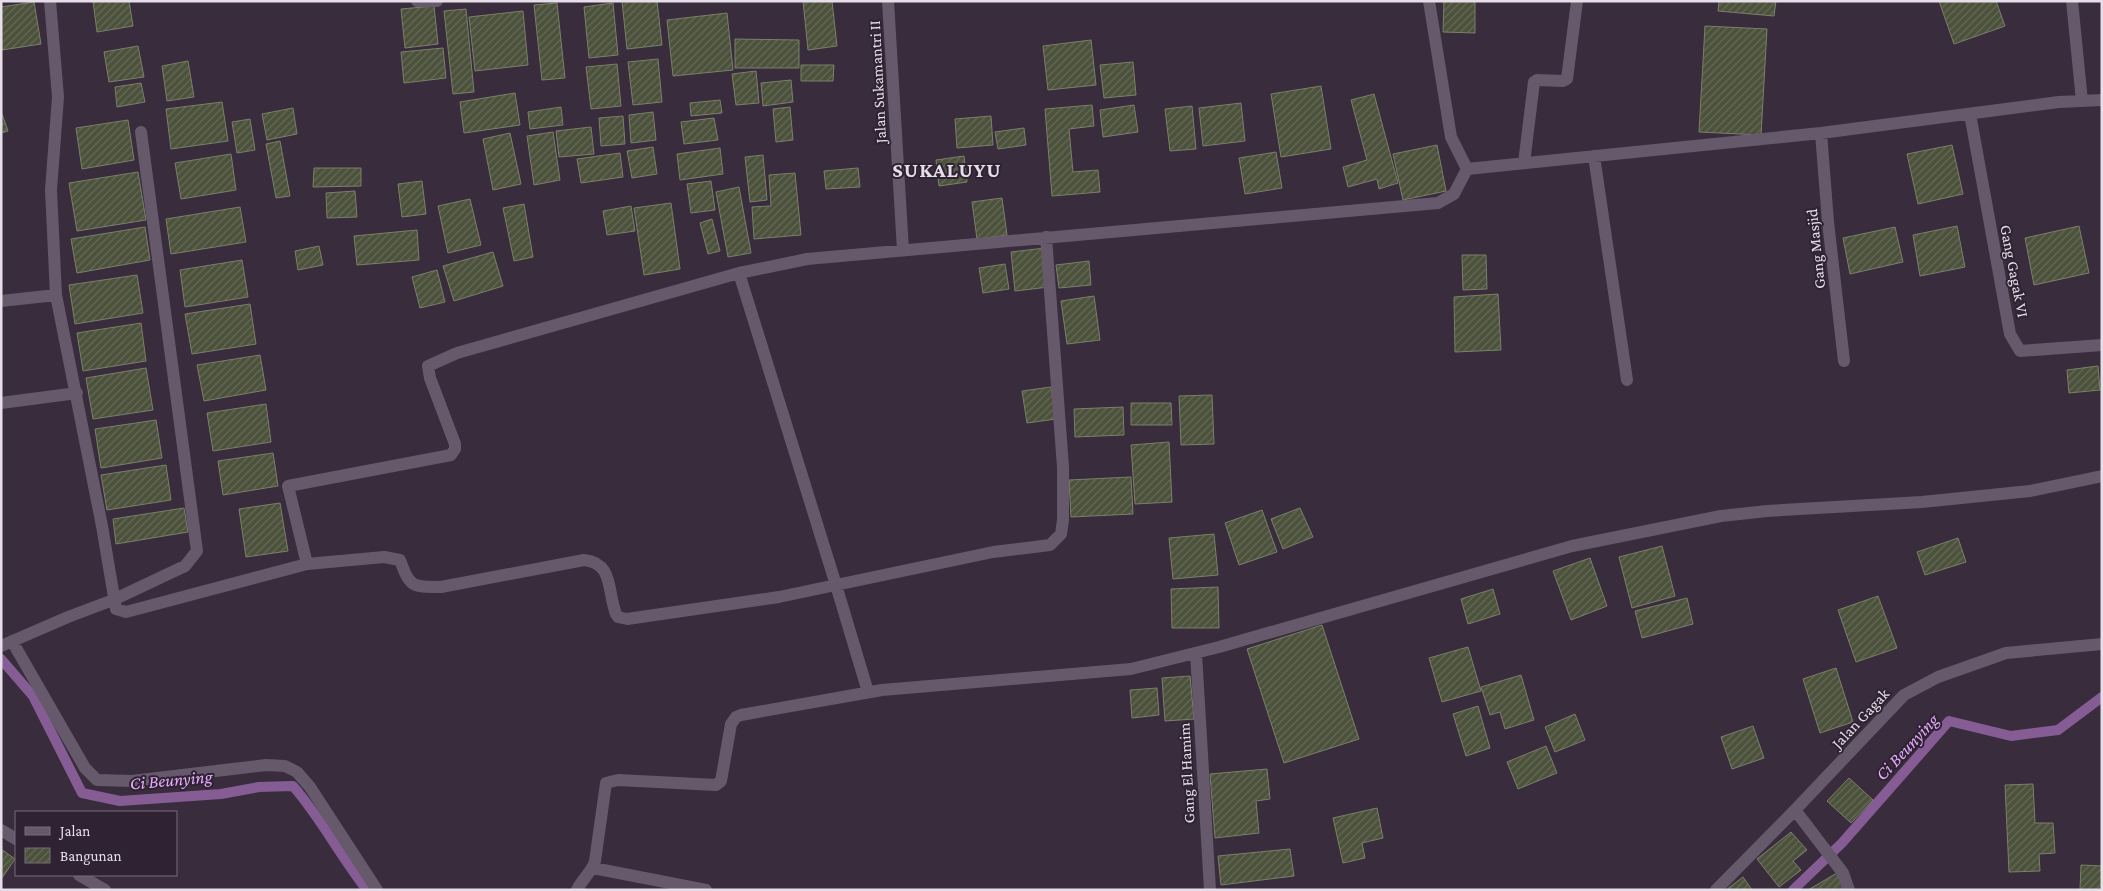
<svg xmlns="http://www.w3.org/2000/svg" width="2103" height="891" font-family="'Crimson Pro',serif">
  <defs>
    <pattern id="building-hatch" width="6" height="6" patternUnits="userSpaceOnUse" patternTransform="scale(1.25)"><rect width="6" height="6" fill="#4b513b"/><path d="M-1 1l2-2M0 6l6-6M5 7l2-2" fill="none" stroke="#656a57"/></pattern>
  </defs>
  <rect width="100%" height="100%" fill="#392c3d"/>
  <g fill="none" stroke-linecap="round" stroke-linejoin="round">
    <path stroke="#855d94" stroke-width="10" d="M1 659 33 696 82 793 120 801 221 794 259 787 293 786C321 818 340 856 367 890
      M1793 890 1842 843 1949 721 2011 736 2058 730 2102 697"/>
  </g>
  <path fill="url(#building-hatch)" stroke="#7a8069" d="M93 1H129L133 26 97 32Z
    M622 1H657L662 45 627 49Z
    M803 1H832L837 46 808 50Z
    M1444 1H1475V33L1443 32Z
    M1719 1H1776L1774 16 1718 11Z
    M1939 1H1996L2005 26 1954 44Z
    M34 2 41 44 2 50 1 7Z
    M557 3 565 78 542 80 534 5Z
    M613 3 618 55 589 58 584 7Z
    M434 6 438 44 405 48 401 9Z
    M466 9 474 92 453 94 444 11Z
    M523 11 528 65 475 71 469 17Z
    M727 13 733 70 673 76 667 20Z
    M1705 26 1767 29 1761 135 1699 132Z
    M735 39 799 40V68H735Z
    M1091 40 1096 85 1048 90 1043 46Z
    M138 46 144 77 109 82 104 52Z
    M443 48 446 78 404 83 401 52Z
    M658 59 662 102 633 105 628 62Z
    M188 61 194 97 167 101 162 66Z
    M1133 62 1136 95 1104 98 1100 65Z
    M617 64 621 106 591 109 586 67Z
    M801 65H834L833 81H801Z
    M756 71 759 103 736 105 732 74Z
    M791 80 793 102 763 106 761 83Z
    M141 83 145 102 117 107 115 87Z
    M1321 86 1331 149 1281 157 1271 94Z
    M515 93 520 125 464 133 460 102Z
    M1374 94 1398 183 1379 189 1377 179 1348 187 1343 167 1367 160 1351 100Z
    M720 100 722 113 691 116 690 103Z
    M222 102 228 141 171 149 166 109Z
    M1241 103 1245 141 1203 146 1199 108Z
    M1092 105 1094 126 1069 129 1073 172 1098 170 1100 192 1052 196 1045 109Z
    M1134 105 1138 132 1103 137 1100 110Z
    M1192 106 1196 149 1170 151 1165 109Z
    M561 107 563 125 530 129 528 112Z
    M790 107 793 140 776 142 773 109Z
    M293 108 297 134 267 140 262 114Z
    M1 111 8 131 1 133Z
    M653 112 656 140 631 143 629 115Z
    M623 116 625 144 601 146 599 118Z
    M991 116 993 145 957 148 955 119Z
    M714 118 718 140 684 144 681 122Z
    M250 119 255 150 237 153 232 122Z
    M128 120 134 160 82 169 76 128Z
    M591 127 594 154 559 157 556 131Z
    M1024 128 1026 145 998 149 995 132Z
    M553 132 560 180 534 185 527 136Z
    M510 133 521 184 493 190 483 139Z
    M280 141 290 196 276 198 266 144Z
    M1437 145 1446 191 1403 200 1393 154Z
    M1952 145 1963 194 1918 204 1907 154Z
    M653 147 657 174 632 178 627 151Z
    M720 148 723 174 680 180 677 154Z
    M1276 152 1282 188 1245 194 1239 158Z
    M620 153 623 177 581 183 577 159Z
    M231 154 236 190 181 199 175 163Z
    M763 155 767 200 750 202 745 157Z
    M964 156 967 182 939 186 936 160Z
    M314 168H361V186L313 187Z
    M858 168 860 187 826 189 824 171Z
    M138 172 146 220 77 231 69 183Z
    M795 173 801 235 754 239 752 207 771 206 769 175Z
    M422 181 426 214 402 217 398 184Z
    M711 181 715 210 691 213 687 184Z
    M739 187 751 253 728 257 716 192Z
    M355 191 357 217 327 218 326 193Z
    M1002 198 1007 235 977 239 972 202Z
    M470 199 481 245 448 253 438 206Z
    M671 203 680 269 644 275 634 208Z
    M524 204 533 257 514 261 503 208Z
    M631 206 635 231 607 235 603 211Z
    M240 207 246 242 171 254 166 219Z
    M712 219 720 251 708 254 700 223Z
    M1957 226 1965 267 1920 276 1913 235Z
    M2079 226 2089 273 2034 285 2025 238Z
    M145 227 150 260 77 273 71 239Z
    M1895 227 1903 262 1850 274 1843 238Z
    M417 230 419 260 357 265 354 236Z
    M319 246 323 265 298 270 295 251Z
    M1045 248 1049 287 1015 291 1011 252Z
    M493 252 503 286 454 301 443 266Z
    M1462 255H1486L1487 289 1463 290Z
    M242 260 248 297 185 307 180 270Z
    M1089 261 1091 285 1059 288 1056 265Z
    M1005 264 1009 289 983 293 979 268Z
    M437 270 445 302 420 308 412 277Z
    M137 275 143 313 75 324 69 285Z
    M1498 294 1501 350 1455 352 1454 297Z
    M1094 296 1100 340 1067 344 1061 301Z
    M250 304 256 344 192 354 185 314Z
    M141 323 146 361 83 371 77 333Z
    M260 355 266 390 204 401 197 365Z
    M2098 366 2100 390 2069 393 2067 370Z
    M146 368 153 410 93 419 86 378Z
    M1051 387 1056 419 1027 423 1022 391Z
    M1212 395 1214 444 1181 445 1179 396Z
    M1131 403H1171L1172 425H1131Z
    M266 404 271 442 213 451 207 413Z
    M1123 407 1124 435 1075 437 1074 409Z
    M156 420 162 458 101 468 95 429Z
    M1169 442 1172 502 1135 504 1131 445Z
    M273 453 278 486 223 495 218 461Z
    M166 465 171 500 107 510 101 475Z
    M1131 477 1133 514 1071 517 1069 480Z
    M280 503 288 551 246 557 239 509Z
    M184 508 188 532 116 544 113 519Z
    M1300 508 1313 537 1283 549 1271 519Z
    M1262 510 1277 552 1239 565 1225 523Z
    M1214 534 1218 575 1173 579 1169 538Z
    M1958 538 1966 562 1925 575 1917 552Z
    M1662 546 1675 596 1632 608 1619 557Z
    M1590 558 1607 606 1571 620 1553 571Z
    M1218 587 1219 628H1172L1171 589Z
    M1493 589 1500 614 1468 624 1461 599Z
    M1878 596 1897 648 1856 662 1838 610Z
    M1687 598 1693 624 1642 638 1635 611Z
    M1322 625 1359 739 1284 763 1247 649Z
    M1468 647 1481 691 1442 702 1429 658Z
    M1836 668 1853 722 1820 733 1803 679Z
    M1521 675 1534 720 1505 729 1500 712 1490 715 1481 687Z
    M1190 676 1194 719 1165 721 1162 678Z
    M1157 688 1159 715 1132 718 1130 690Z
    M1478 706 1490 748 1466 756 1453 714Z
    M1575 714 1585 740 1555 752 1545 727Z
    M1753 726 1764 758 1732 769 1721 737Z
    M1546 746 1557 773 1518 789 1507 762Z
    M1267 769 1270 799 1256 801 1259 833 1215 838 1210 774Z
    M1849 778 1873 800 1851 823 1827 801Z
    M2033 784 2035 823H2053L2055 853 2039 854 2040 871 2009 872 2005 785Z
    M1377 808 1383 838 1362 843 1365 858 1343 863 1333 818Z
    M1791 832 1807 850 1793 861 1801 870 1779 887 1757 859Z
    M1 849 15 859 2 878H1Z
    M1290 849 1294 876 1221 885 1218 856Z
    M2081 865 2102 866V890H2080Z
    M1837 873 1844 890H1808Z
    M1743 877 1752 890H1726Z"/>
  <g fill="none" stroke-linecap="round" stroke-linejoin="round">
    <path stroke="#67596c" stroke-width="12" d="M50 1 58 97 51 190 56 295 102 526 116 609 126 612 307 564 384 557 400 560C410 587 411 587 441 587L584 560C614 563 607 591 616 614L618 617 627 619 779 597 836 585 868 692
      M417 1H437
      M888 1 903 250
      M1429 1 1451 137 1467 169 1821 133 2059 102 2102 100
      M2072 1 2082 101
      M1970 114 2010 334 2020 351 2102 345
      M1821 133 1828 222 1844 361
      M1594 156 1627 380
      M1524 163 1534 82 1537 80 1563 81 1567 79 1577 1
      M739 273 836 585 993 552 1050 545 1061 534 1063 520V467L1046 237
      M1 301 56 295
      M1 403 77 393
      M307 564 288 486 451 455 455 449V444L430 378 428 366 457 353 739 273 807 259 1438 203 1454 194 1467 169
      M12 641 85 768 97 780 132 781 266 765 285 766 297 772 310 787 377 890
      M1 646 68 617 113 600 185 566 197 551 141 132
      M1196 653 1210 890
      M1795 810 1843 873 1849 890
      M1 830 16 839
      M593 868 706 890
      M79 875 105 890
      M577 890C582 879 592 872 595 861L606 783 618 780 716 785 721 781 731 724 736 717 741 715 882 690 1131 669 1219 647 1572 546 1721 516 1767 511 1922 502 2030 491 2102 476
      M1716 890 1795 810 1904 695 1938 677 2006 653 2102 644"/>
  </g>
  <g text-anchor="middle" stroke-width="4" stroke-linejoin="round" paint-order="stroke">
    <g font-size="16" fill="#e6dee9" stroke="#2e2233">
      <text transform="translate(877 82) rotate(-93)" y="6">Jalan Sukamantri II</text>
      <text transform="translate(1815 249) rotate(-96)" y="6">Gang Masjid</text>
      <text transform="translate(2015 271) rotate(79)" y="6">Gang Gagak VI</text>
      <text transform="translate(1860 718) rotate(-47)" y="6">Jalan Gagak</text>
      <text transform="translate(1186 773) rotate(-93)" y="6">Gang El Hamim</text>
    </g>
    <g font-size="18" font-style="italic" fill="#e6acfb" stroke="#2e2233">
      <text transform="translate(1907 747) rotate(-47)" y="6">Ci Beunying</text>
      <text transform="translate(171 780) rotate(-5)" y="6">Ci Beunying</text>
    </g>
    <g font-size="21" font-weight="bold" letter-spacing="1" fill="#e6dee9" stroke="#2e2233">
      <text x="947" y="177">SUKALUYU</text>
    </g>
  </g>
  <rect width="2103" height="891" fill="none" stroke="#e6dee9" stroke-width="5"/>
  <rect x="15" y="811" width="162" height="65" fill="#2e2233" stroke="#786d7c"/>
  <rect x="25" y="827" width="25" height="8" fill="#67596c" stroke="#786d7c"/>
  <text x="60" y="836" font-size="15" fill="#e6dee9">Jalan</text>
  <rect x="25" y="848" width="25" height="15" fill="url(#building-hatch)" stroke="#786d7c"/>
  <text x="60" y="861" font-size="15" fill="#e6dee9">Bangunan</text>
</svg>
